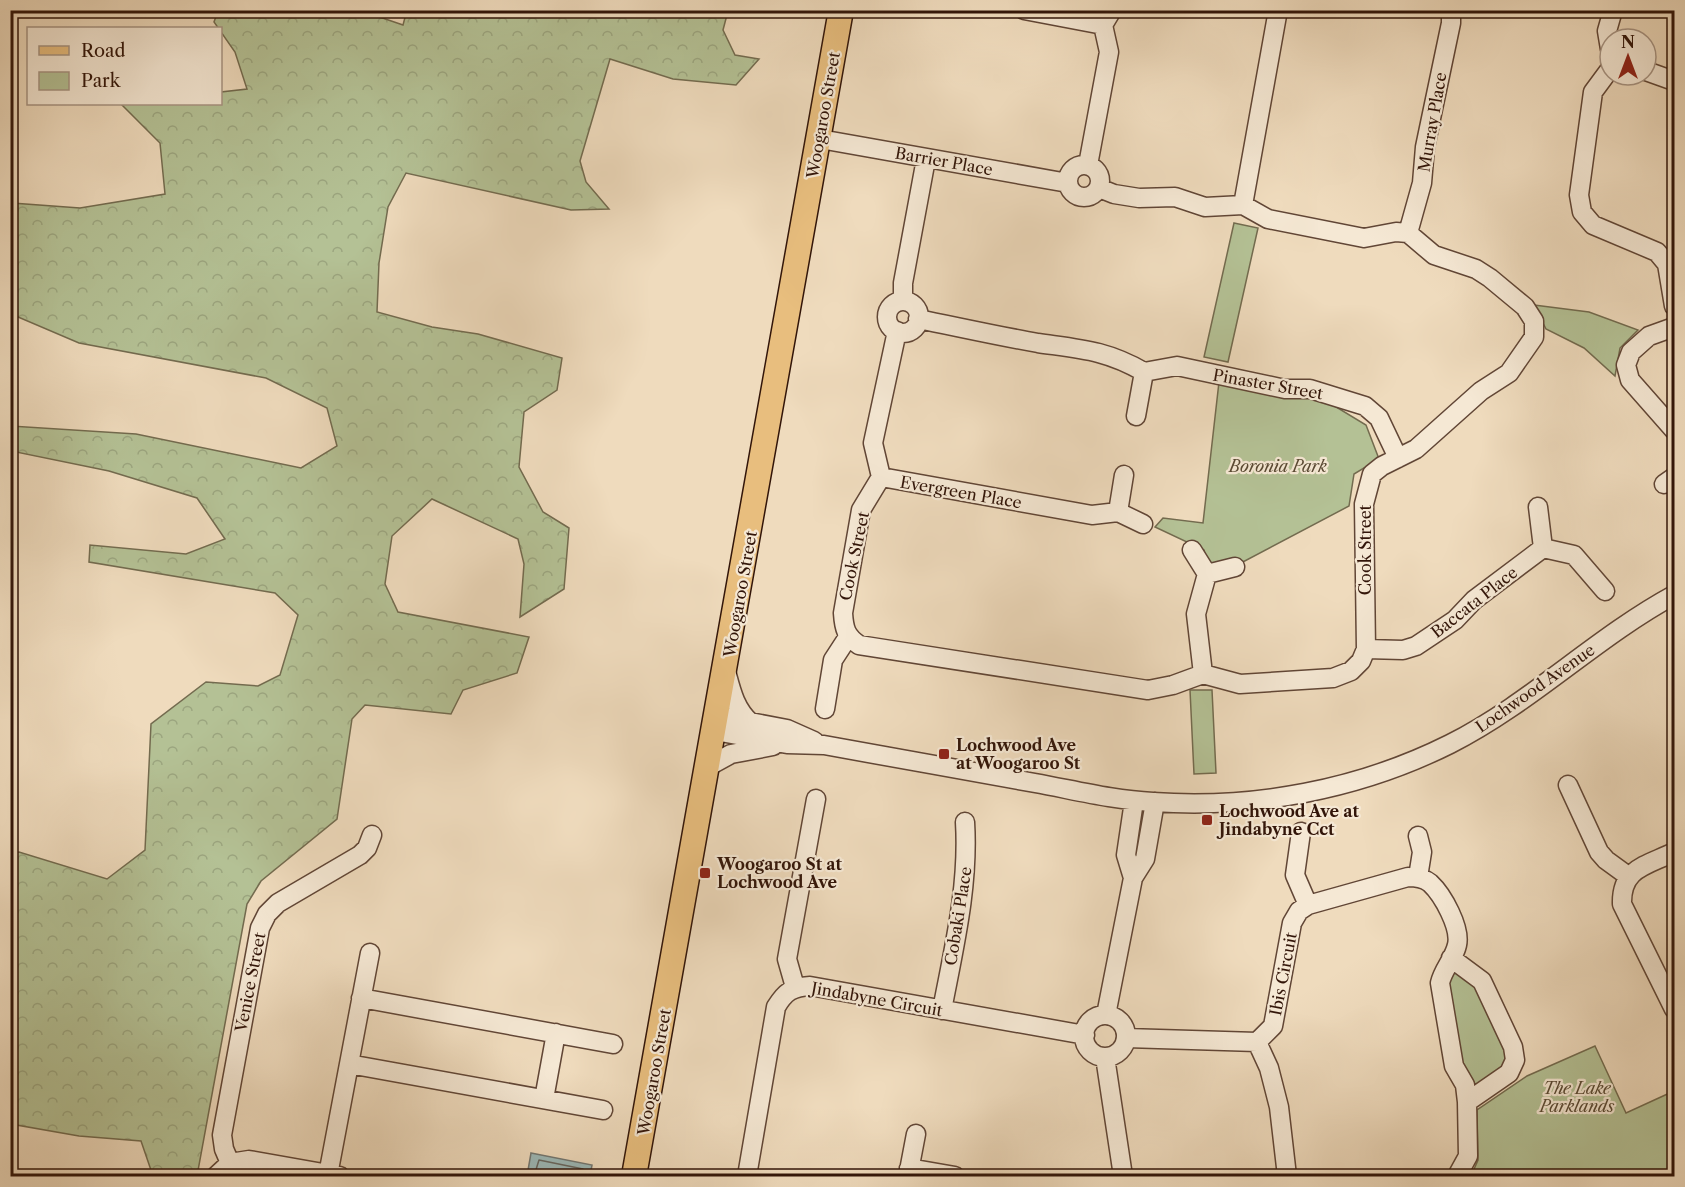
<svg xmlns="http://www.w3.org/2000/svg" width="1685" height="1187" font-family="'Libre Caslon Text',serif">
  <defs>
    <pattern id="forest-crowns" width="20" height="18" patternUnits="userSpaceOnUse" patternTransform="scale(1.5)"><rect width="20" height="18" fill="#b4c195"/><path d="M2 6a3 3 0 1 1 6 0M12 15a3 3 0 1 1 6 0" fill="none" stroke="#9ba57f"/></pattern>
  </defs>
  <rect width="100%" height="100%" fill="#efdbbd"/>
  <filter id="stains"><feTurbulence type="fractalNoise" baseFrequency=".00333" numOctaves="4"/><feColorMatrix values="0 0 0 0 .2 0 0 0 0 .09 0 0 0 0 .02 0 0 0 .5 -.17"/></filter>
  <radialGradient id="worn" r=".72"><stop offset=".6" stop-color="#630" stop-opacity="0"/><stop offset="1" stop-color="#630" stop-opacity=".3"/></radialGradient>
  <path fill="#b4c195" stroke="#736b4f" stroke-width="1.5" d="M1234 223 1258 228 1228 362 1204 357Z
    M1534 305 1589 312 1638 330 1620 348 1615 376 1584 348 1546 329Z
    M1219 382 1279 397 1307 396 1328 402 1366 425 1379 459 1354 474 1349 506 1241 563 1220 566 1207 562 1204 550 1155 527 1163 518 1203 523Z
    M1190 690H1212L1216 773 1194 774Z
    M1443 971 1474 973 1515 1060 1467 1102Z
    M1595 1046 1626 1113 1674 1091V1176H1471L1478 1160 1477 1110 1527 1076Z"/>
  <path fill="url(#forest-crowns)" stroke="#736b4f" stroke-width="1.5" d="M338 11 365 12 403 25 407 10 728 11 723 30 735 55 759 59 736 85 673 79 610 59 580 161 586 182 609 209 571 210 406 173 388 207 379 263 377 312 432 327 478 334 562 358 557 390 524 412 519 467 543 512 569 528 564 589 520 617 524 564 518 539 432 499 392 536 385 584 398 612 529 637 517 673 463 690 451 714 365 705 352 719 337 819 261 881 247 904 197 1176H153L141 1141 79 1136 11 1124V853L19 852 107 879 145 850 151 724 206 682 258 686 280 675 298 615 275 593 89 562 90 545 186 554 225 539 197 498 109 471 11 451V426L136 434 301 468 337 446 327 408 266 378 79 343 11 314V199L12 203 80 208 165 194 160 143 121 104H220L221 92 247 89 235 52 214 22 218 11Z"/>
  <path fill="#9cb9b8" stroke="#727772" stroke-width="1.5" d="M531 1153 592 1165 590 1176H527Z"/>
  <g fill="none" stroke-linecap="round" stroke-linejoin="round">
    <path stroke="#676760" stroke-width="1.5" d="M534 1176 539 1160 583 1169 584 1176"/>
    <defs>
      <path id="minor" d="M1024 10 1103 25
        M1610 49 1607 31 1613 10
        M1610 69 1593 92 1579 195 1582 212 1593 225 1657 252 1667 264 1674 306
        M1646 71 1674 81
        M820 139 1068 183
        M1068 181a16 16 0 1 1 32 0a16 16 0 1 1-32 0Z
        M1088 165 1109 52 1103 25 1112 10
        M1243 205 1278 10
        M1408 233 1422 183 1425 147 1451 23V10
        M903 301V283L926 159
        M887 317a16 16 0 1 1 32 0a16 16 0 1 1-32 0Z
        M918 319C958 327 998 336 1038 343 1080 349 1106 350 1144 372L1177 366 1285 389H1310L1365 406 1379 418 1398 458
        M1674 327 1649 336 1631 352 1626 365 1630 380 1674 430
        M897 331 873 443 881 477 1092 515 1118 512 1143 524
        M1136 416 1144 372
        M881 477 861 510 843 613C844 629 846 636 859 645L1148 690 1173 685 1203 674 1240 684 1333 678 1351 671 1361 661 1366 649 1364 504 1372 474 1382 466 1416 449 1481 391 1509 373 1534 337V321L1525 307 1490 278 1476 269 1434 255 1408 233 1396 232 1364 238 1268 219 1243 205 1205 207 1175 197 1139 198 1114 194 1099 188
        M1664 484 1674 477
        M1538 507 1543 548
        M1118 512 1124 475
        M1192 550 1207 574 1235 567
        M1366 649 1403 650 1416 646 1455 620 1474 600 1543 548 1574 555 1605 591
        M726 671C731 690 735 709 751 723
        M1203 674 1196 614 1207 574
        M825 709 833 660 848 637
        M718 716 787 729 814 741
        M715 731 787 744 824 745C894 758 965 770 1035 783 1074 790 1113 800 1153 802 1254 809 1358 790 1450 744 1531 703 1595 638 1674 595
        M709 766 731 754 773 746
        M1568 785 1599 852 1606 860 1628 876
        M1301 832 1295 875 1308 905
        M1674 852C1646 866 1621 868 1622 904L1674 1009
        M1418 877 1422 852 1418 836
        M1133 878 1126 855 1134 801
        M1451 958 1482 981 1513 1047 1515 1060 1509 1073 1467 1102
        M795 987 787 959 816 799
        M361 998 613 1044
        M942 1010C954 947 969 886 965 822
        M1106 1015 1133 878 1145 859 1155 802
        M1084 1036a21 21 0 1 1 42 0a21 21 0 1 1-42 0Z
        M1126 1038 1257 1042
        M1105 1057 1123 1176
        M349 1064 603 1110
        M544 1099 556 1033
        M230 1163 249 1160 340 1176
        M909 1168 955 1176
        M328 1175 370 953
        M216 1176 230 1163 224 1149 222 1135 260 928 267 914 278 903 360 855 367 848 372 835
        M747 1176 776 1007C785 992 792 987 810 986L1085 1035
        M908 1176 916 1134
        M1287 1176 1279 1107 1269 1068 1257 1042 1273 1026 1292 923 1299 911 1308 905 1408 877C1415 877 1424 878 1430 883 1443 895 1461 928 1457 945 1454 959 1443 969 1440 983L1454 1066 1465 1085 1467 1102 1468 1156 1457 1176"/>
      <path id="major" d="M634 1176 841 10"/>
    </defs>
    <use href="#minor" stroke="#614636" stroke-width="21"/>
    <use href="#major" stroke="#321509" stroke-width="27"/>
    <use href="#minor" stroke="#f5e8d4" stroke-width="18"/>
    <use href="#major" stroke="#e8be7e" stroke-width="24"/>
  </g>
  <g fill="#8f2418" stroke="#f5e8d4" stroke-width="2">
    <rect x="938" y="748" width="12" height="12" rx="3"/>
    <rect x="1201" y="814" width="12" height="12" rx="3"/>
    <rect x="699" y="867" width="12" height="12" rx="3"/>
  </g>
  <g text-anchor="middle" stroke-width="4.5" stroke-linejoin="round" paint-order="stroke">
    <g font-size="16" fill="#321509" stroke="#f5e8d4">
      <text transform="translate(823 115) rotate(-80)" y="6">Woogaroo Street</text>
      <text transform="translate(1432 122) rotate(-80)" y="6">Murray Place</text>
      <text transform="translate(944 161) rotate(10)" y="6">Barrier Place</text>
      <text transform="translate(1268 384) rotate(10)" y="6">Pinaster Street</text>
      <text transform="translate(961 492) rotate(10)" y="6">Evergreen Place</text>
      <text transform="translate(1365 550) rotate(-90)" y="6">Cook Street</text>
      <text transform="translate(854 556) rotate(-78)" y="6">Cook Street</text>
      <text transform="translate(740 594) rotate(-80)" y="6">Woogaroo Street</text>
      <text transform="translate(1474 602) rotate(-38)" y="6">Baccata Place</text>
      <text transform="translate(1535 688) rotate(-35)" y="6">Lochwood Avenue</text>
      <text transform="translate(958 916) rotate(-81)" y="6">Cobaki Place</text>
      <text transform="translate(1283 974) rotate(-79)" y="6">Ibis Circuit</text>
      <text transform="translate(250 982) rotate(-79)" y="6">Venice Street</text>
      <text transform="translate(877 999) rotate(10)" y="6">Jindabyne Circuit</text>
      <text transform="translate(654 1072) rotate(-80)" y="6">Woogaroo Street</text>
    </g>
    <g font-size="16" font-style="italic" fill="#594933" stroke="#f5e8d4">
      <text x="1278" y="472">Boronia Park</text>
      <text x="1577" y="1094">The Lake<tspan x="1577" dy="18">Parklands</tspan></text>
    </g>
    <g font-size="16" font-weight="bold" fill="#321509" stroke="#f5e8d4" text-anchor="start">
      <text x="956" y="751">Lochwood Ave<tspan x="956" dy="18">at Woogaroo St</tspan></text>
      <text x="1219" y="817">Lochwood Ave at<tspan x="1219" dy="18">Jindabyne Cct</tspan></text>
      <text x="717" y="870">Woogaroo St at<tspan x="717" dy="18">Lochwood Ave</tspan></text>
    </g>
  </g>
  <rect width="1685" height="1187" fill="none" stroke="#efdbbd" stroke-width="36"/>
  <rect x="12" y="12" width="1661" height="1163" fill="none" stroke="#321509" stroke-width="3"/>
  <rect x="18" y="18" width="1649" height="1151" fill="none" stroke="#321509" stroke-width="1.5"/>
  <rect x="27" y="27" width="195" height="78" fill="#f5e8d4" stroke="#a79483" stroke-width="1.5"/>
  <rect x="39" y="46" width="30" height="9" fill="#e8be7e" stroke="#a79483" stroke-width="1.5"/>
  <text x="81" y="57" font-size="18" fill="#321509">Road</text>
  <rect x="39" y="72" width="30" height="18" fill="#b4c195" stroke="#a79483" stroke-width="1.5"/>
  <text x="81" y="87" font-size="18" fill="#321509">Park</text>
  <g transform="translate(1628 57)"><circle r="28" fill="#f5e8d4" stroke="#a79483" stroke-width="1.5"/>
  <path d="M0-4.5L10 22L0 15L-10 22Z" fill="#8f2418"/>
  <text y="-9" font-size="16" font-weight="bold" text-anchor="middle" fill="#321509">N</text>
  </g>
  <rect width="100%" height="100%" filter="url(#stains)"/>
  <rect width="100%" height="100%" fill="url(#worn)"/>
</svg>
